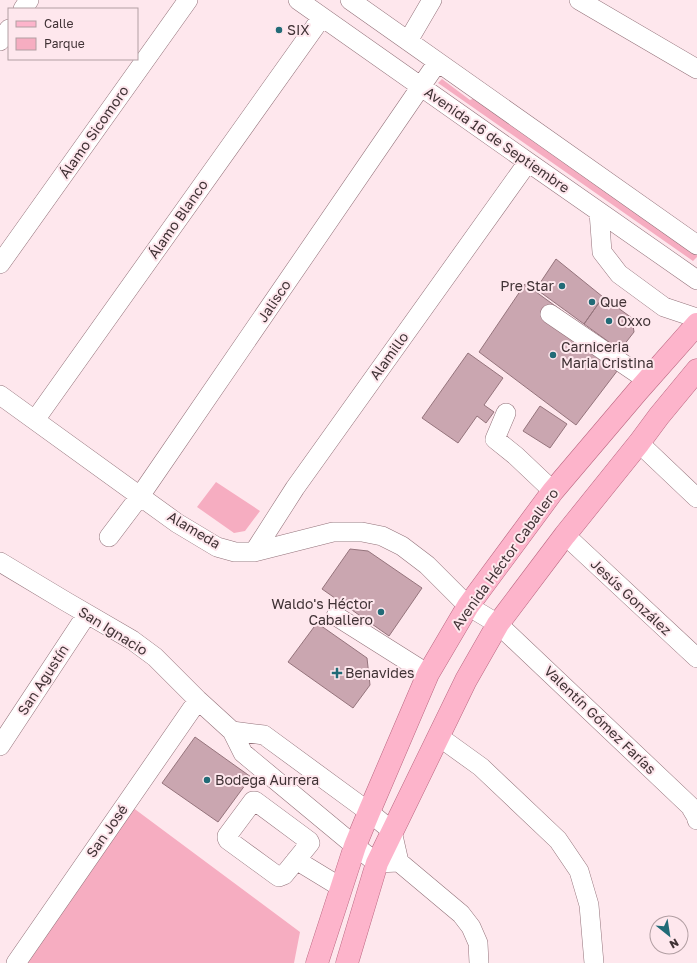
<svg xmlns="http://www.w3.org/2000/svg" width="697" height="963" font-family="'Golos Text',sans-serif">
  <rect width="100%" height="100%" fill="#fee7ed"/>
  <path fill="#f6adc1" d="M442 79 470 100 478 97 697 251V257L693 261 438 83Z
    M216 482 260 511 245 531 234 533 197 507Z
    M132 807 300 932 294 963H25Z"/>
  <path fill="#caa6b0" stroke="#95747c" d="M556 259 603 297 584 324 536 289Z
    M525 284 627 358 576 425 479 352Z
    M603 297 632 318 634 332 620 350 584 324Z
    M468 353 503 378 484 405 494 412 486 423 477 416 458 443 422 418Z
    M540 406 567 424 550 448 523 431Z
    M350 549 368 551 422 588 389 636 322 589Z
    M317 623 367 658 370 685 353 708 288 662Z
    M195 737 251 777 218 822 162 783Z"/>
  <g fill="none" stroke-linecap="round" stroke-linejoin="round">
    <defs>
      <path id="minor" d="M298 0 528 162 697 280
        M350 0 697 245
        M579 0 697 69
        M23 9 29 0
        M0 41 9 29
        M408 41 432 0
        M599 212 602 252 619 274 664 307 697 318
        M0 264 188 0
        M550 314 647 380
        M0 395 177 523 217 547 235 552H254L333 532H362L382 536 402 546 427 565 468 606 498 624 690 806 696 816 697 820
        M506 413 495 439 516 456 553 491
        M35 420 322 17
        M639 443 697 498
        M565 535 697 658
        M109 537 140 496 437 63
        M254 552 295 488 528 162
        M0 562 65 601 132 640 155 657 198 700 232 731 243 753 355 846 377 863 399 862
        M336 616 428 674
        M232 731 264 735 369 812 392 831 399 862 461 914 471 927 478 943 479 963
        M438 736 481 767 558 840 579 871 589 905 594 963
        M0 746 87 614
        M253 801H255L309 841 310 843 284 875 279 877 276 875 228 840 227 838V836Z
        M296 860 342 888
        M16 963 198 700"/>
      <path id="major" d="M317 963 355 846 369 812 428 674 468 606 553 491 637 392 697 324
        M347 963 377 863 466 680 498 624 565 535 639 443 659 416 697 370"/>
    </defs>
    <use href="#minor" stroke="#93727a" stroke-width="20"/>
    <use href="#major" stroke="#ba6680" stroke-width="23"/>
    <use href="#minor" stroke="#fff" stroke-width="19"/>
    <use href="#major" stroke="#fdb4cb" stroke-width="22"/>
  </g>
  <g fill="#226b77" stroke="#fee7ed" stroke-width="1.5">
    <circle cx="279" cy="30" r="4"/>
    <circle cx="562" cy="286" r="4"/>
    <circle cx="592" cy="302" r="4"/>
    <circle cx="609" cy="321" r="4"/>
    <circle cx="553" cy="355" r="4"/>
    <circle cx="381" cy="612" r="4"/>
    <path d="M335 667h4v4h4v4h-4v4h-4v-4h-4v-4h4z"/>
    <circle cx="207" cy="780" r="4"/>
  </g>
  <g text-anchor="middle" stroke-width="4" stroke-linejoin="round" paint-order="stroke">
    <g font-size="14" fill="#403235" stroke="#fee7ed" text-anchor="start">
      <text x="287" y="35">SIX</text>
      <text x="554" y="291" text-anchor="end">Pre Star</text>
      <text x="600" y="307">Que</text>
      <text x="617" y="326">Oxxo</text>
      <text x="561" y="352">Carniceria<tspan x="561" dy="16">Maria Cristina</tspan></text>
      <text x="373" y="609" text-anchor="end">Waldo's Héctor<tspan x="373" dy="16">Caballero</tspan></text>
      <text x="345" y="678">Benavides</text>
      <text x="215" y="785">Bodega Aurrera</text>
    </g>
    <g font-size="14" fill="#403235" stroke="#fee7ed">
      <text transform="translate(94 132) rotate(-55)" y="5">Álamo Sicomoro</text>
      <text transform="translate(497 140) rotate(35)" y="5">Avenida 16 de Septiembre</text>
      <text transform="translate(178 219) rotate(-55)" y="5">Álamo Blanco</text>
      <text transform="translate(274 301) rotate(-56)" y="5">Jalisco</text>
      <text transform="translate(389 356) rotate(-54)" y="5">Alamillo</text>
      <text transform="translate(194 530) rotate(31)" y="5">Alameda</text>
      <text transform="translate(505 559) rotate(-54)" y="5">Avenida Héctor Caballero</text>
      <text transform="translate(631 597) rotate(43)" y="5">Jesús González</text>
      <text transform="translate(113 631) rotate(32)" y="5">San Ignacio</text>
      <text transform="translate(43 680) rotate(-57)" y="5">San Agustín</text>
      <text transform="translate(600 720) rotate(44)" y="5">Valentín Gómez Farías</text>
      <text transform="translate(107 831) rotate(-55)" y="5">San José</text>
    </g>
  </g>
  <rect x="8" y="8" width="130" height="52" fill="#fee7ed" stroke="#b29fa3"/>
  <rect x="16" y="21" width="20" height="6" fill="#fdb4cb" stroke="#b29fa3"/>
  <text x="44" y="28" font-size="12" fill="#403235">Calle</text>
  <rect x="16" y="38" width="20" height="12" fill="#f6adc1" stroke="#b29fa3"/>
  <text x="44" y="48" font-size="12" fill="#403235">Parque</text>
  <g transform="translate(669 935) rotate(150)"><circle r="19" fill="#fee7ed" stroke="#b29fa3"/>
  <path d="M0-3L7 15L0 10L-7 15Z" fill="#226b77"/>
  <text y="-6" font-size="11" font-weight="bold" text-anchor="middle" fill="#403235">N</text>
  </g>
</svg>
